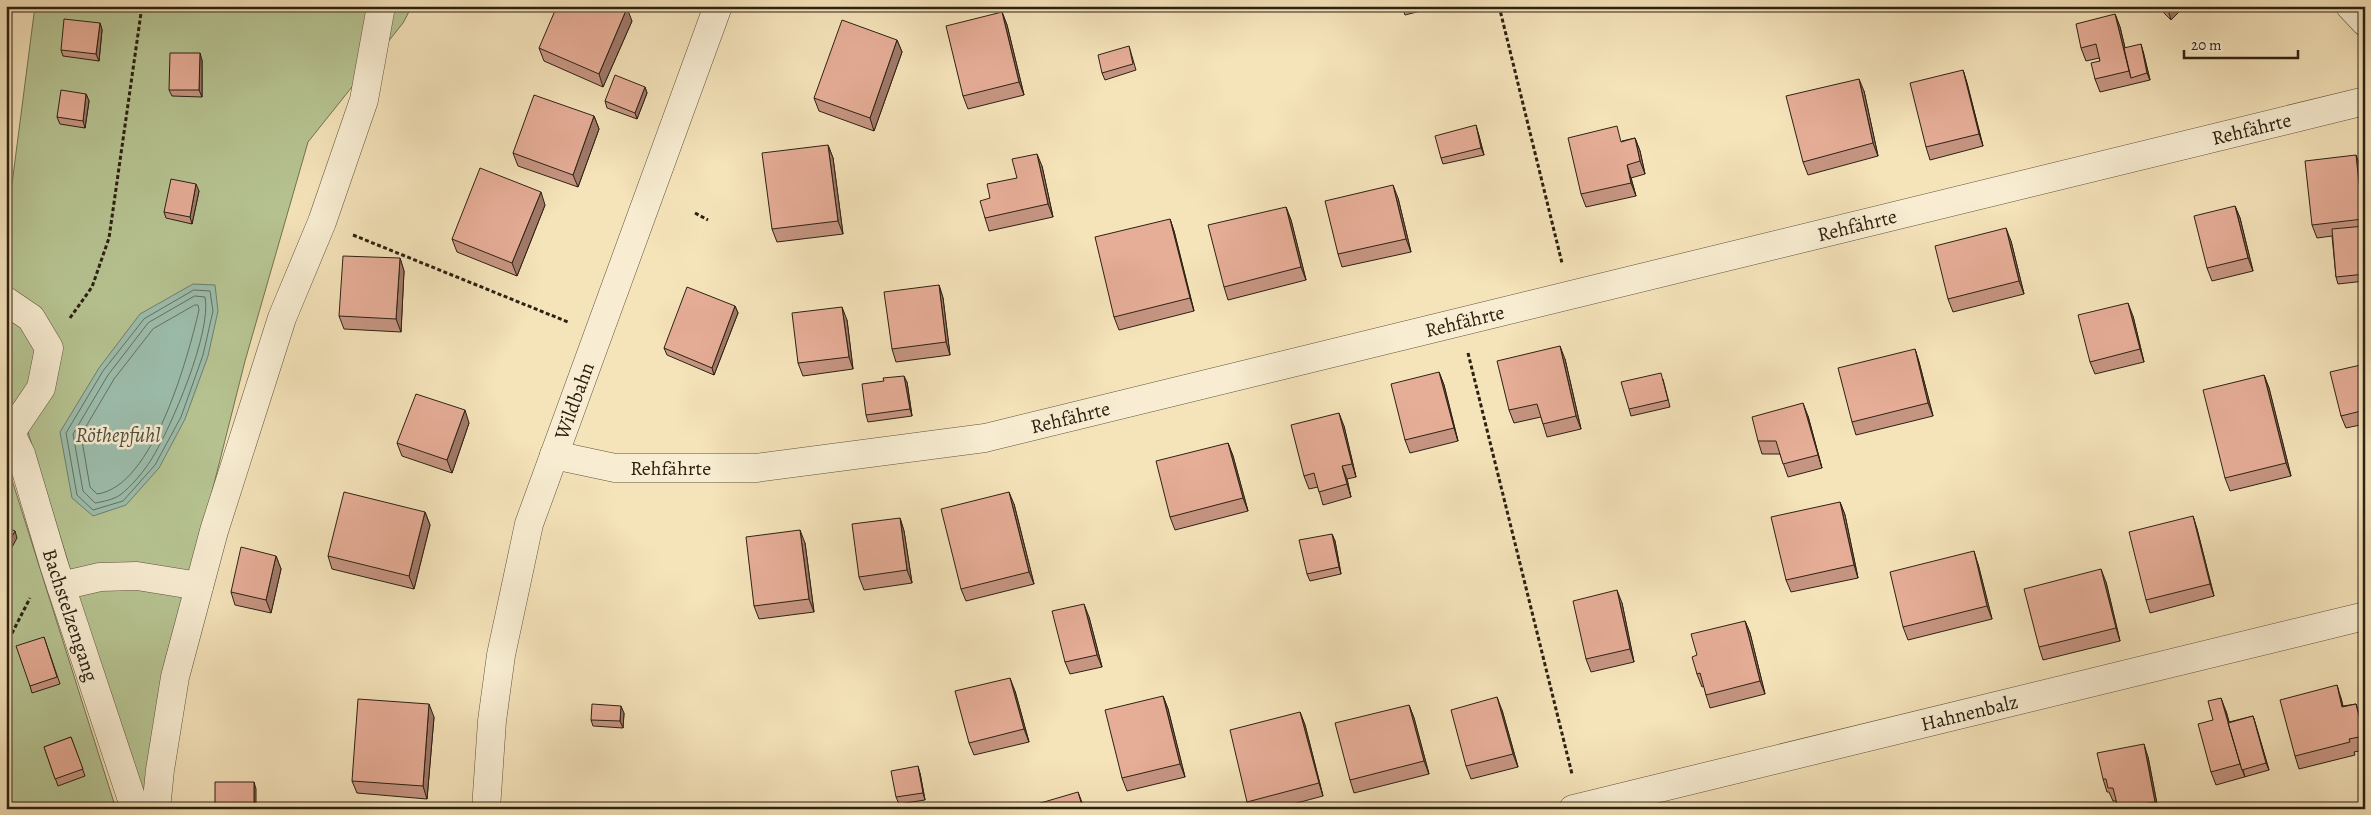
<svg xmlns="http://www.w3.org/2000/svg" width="2371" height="815" font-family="Alegreya,serif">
  <rect width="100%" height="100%" fill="#f5e3ba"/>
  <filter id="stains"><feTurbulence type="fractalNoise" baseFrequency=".004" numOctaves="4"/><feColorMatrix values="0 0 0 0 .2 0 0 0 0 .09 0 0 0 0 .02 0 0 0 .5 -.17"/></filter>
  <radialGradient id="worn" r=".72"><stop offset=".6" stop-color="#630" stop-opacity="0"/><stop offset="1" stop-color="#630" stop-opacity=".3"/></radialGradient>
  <path fill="#b7c593" stroke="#727352" d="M35 6H412L403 23 308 142 245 361 194 563 142 803 28 432 6 404V190L12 184Z
    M6 461 116 809H6Z"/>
  <path fill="#9cbead" stroke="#6f7f6f" d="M193 284 215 285 218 311 208 356 185 419 159 468 126 505 93 516 72 498 60 432 99 368 140 314Z"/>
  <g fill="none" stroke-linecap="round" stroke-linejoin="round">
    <path stroke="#647060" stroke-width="1" d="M194 290 210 291 213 311 203 355 181 417 155 465 123 501 93 510 77 495 66 433 103 371 144 319Z
      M195 296 205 297C212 332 171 428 151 460 144 471 131 487 120 495 115 499 102 502 95 503L83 491 73 434 108 375 148 323Z
      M195 305H198L199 310C188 357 153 487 97 494L90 487 81 435 114 379 153 329Z"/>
    <defs>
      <g id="minor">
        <path d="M2350 6 2365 22"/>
        <path d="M6 301 31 318 49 348 41 388 12 431"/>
        <path id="s1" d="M6 424 21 454 54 565 135 809"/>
        <path id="s2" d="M554 455 615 468H756L985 438 2365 101"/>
        <path d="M61 586 100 577 137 576 199 586"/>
        <path d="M156 809 160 770 175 677 214 531 282 318 322 222 364 100 381 6"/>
        <path id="s3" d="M486 809 492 721 501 655 529 524 718 6"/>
        <path id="s4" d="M1573 809 2365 616"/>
      </g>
    </defs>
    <use href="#minor" stroke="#5e523c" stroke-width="29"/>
    <path stroke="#2c2112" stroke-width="3" stroke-dasharray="4 2.5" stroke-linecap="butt" d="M1499 6 1562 263
      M695 213 708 220
      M353 235 568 322
      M70 318 92 287 109 238 142 6
      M1468 353 1572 774
      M6 645 30 598"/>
    <use href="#minor" stroke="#f8edd2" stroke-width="28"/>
  </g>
  <path fill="#c69582" stroke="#2c2112" d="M1402 6H1440L1405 15Z
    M2157 6H2185L2171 20Z
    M1002 12 1007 25 1024 95 968 109 963 96Z
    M2115 14 2120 27 2125 48 2143 51 2150 80 2100 92 2095 79 2100 61 2099 58 2086 61 2081 48Z
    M632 21 603 87 544 61 539 48Z
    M100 23 102 30 99 61 63 56 61 50Z
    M897 40 902 52 874 131 819 111 814 98Z
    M1129 46 1136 70 1105 80 1102 73Z
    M202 60V97L172 96 169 90Z
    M1963 70 1967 83 1983 146 1930 160 1926 147Z
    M645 87 647 93 637 119 607 108 605 101Z
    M1864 91 1878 156 1808 175 1803 162Z
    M86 94 89 101 85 128 60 124 57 117Z
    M594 116 599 129 578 187 518 166 513 153Z
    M1478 132 1484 155 1443 164 1441 158Z
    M1635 138 1640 151 1645 174 1631 178 1636 196 1586 207 1581 194 1622 141Z
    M828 145 833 158 843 234 777 242 772 229Z
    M1042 166 1053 217 989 231 985 218 990 198 1017 178Z
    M2361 168 2365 203V281L2338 284 2336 277 2332 236 2317 238 2312 225Z
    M199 191 192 224 166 218 164 212Z
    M1398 198 1411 252 1342 267 1338 254Z
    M545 205 517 276 457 252 452 239Z
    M2235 206 2240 218 2253 271 2212 281 2207 268Z
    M1286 207 1291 220 1306 280 1228 300 1224 287Z
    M1170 219 1174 231 1194 311 1119 330 1114 317Z
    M2011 241 2024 294 1953 312 1948 299Z
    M400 258 404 271 401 332 344 329 339 316Z
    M939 285 943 298 950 355 896 362 892 349Z
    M735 306 738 313 714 375 667 355 664 348Z
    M2133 316 2144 362 2095 374 2090 362Z
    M847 320 853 369 803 376 798 363Z
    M1915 349 1919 362 1933 416 1856 435 1852 422Z
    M1565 359 1581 429 1547 437 1541 417 1514 423 1509 410Z
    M2365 364V424L2346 428 2341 416Z
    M1439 372 1444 385 1458 441 1410 453 1405 440Z
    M2264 375 2269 388 2291 476 2230 491 2225 478Z
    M1663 379 1670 407 1631 416 1629 409Z
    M907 382 912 416 868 422 866 415Z
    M1808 416 1822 468 1788 477 1780 454H1762L1758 441Z
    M469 423 452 473 402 456 397 443Z
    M1344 426 1356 477 1347 479 1351 497 1323 505 1318 487 1309 489 1304 476Z
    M1228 443 1233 456 1248 511 1175 530 1170 517Z
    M1840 502 1845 515 1858 578 1791 592 1786 580Z
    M1014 504 1034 584 966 601 961 589Z
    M425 512 430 525 414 589 332 569 328 556Z
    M2193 516 2197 529 2214 596 2150 613 2146 600Z
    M900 518 904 531 912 583 864 590 859 577Z
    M1332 534 1335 541 1341 574 1310 581 1307 574Z
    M805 543 814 612 759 619 754 606Z
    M276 556 281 569 271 613 235 605 231 592Z
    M1978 564 1992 619 1908 640 1903 627Z
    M2106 582 2120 641 2043 660 2039 647Z
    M1622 603 1634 662 1591 672 1586 659Z
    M1089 617 1102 667 1070 674 1065 662Z
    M1745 621 1750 633 1765 694 1710 708 1706 695 1704 686 1702 687 1697 674V655Z
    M44 637 60 684 32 693 30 686Z
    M1015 691 1029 742 974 755 969 743Z
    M1163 696 1168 709 1185 777 1127 791 1122 778Z
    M2341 698 2343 706 2356 704 2360 717 2365 734V750L2354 752 2355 755 2299 769 2295 756Z
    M1409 705 1414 718 1429 774 1354 793 1350 780Z
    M1502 710 1518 767 1471 779 1466 766Z
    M2226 711 2229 722 2253 716 2269 770 2216 785 2211 772 2213 720Z
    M1300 712 1305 725 1323 796 1274 809H1250L1247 802Z
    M624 713 623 728 593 726 591 720Z
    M434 717 427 799 357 793 352 781Z
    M71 737 85 776 58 786 44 747Z
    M2148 757 2158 809H2118L2116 801H2113L2109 792H2107L2103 779Z
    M920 773 925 800 899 804 896 797Z"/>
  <path fill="#a1796a" stroke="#2c2112" d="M2167 6H2185L2171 20 2167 7Z
    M627 8 632 21 603 87 599 74Z
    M1002 12 1007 25 1024 95 1019 82Z
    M2115 14 2120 27 2132 77 2131 78 2129 71Z
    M100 23 102 30 99 61 96 54Z
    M897 40 902 52 874 131 870 118Z
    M2141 44 2143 51 2150 80 2147 73Z
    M200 53 202 60V97L199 90Z
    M1963 70 1967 83 1983 146 1979 134Z
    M1859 79 1864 91 1878 156 1873 143Z
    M645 87 647 93 637 119 635 113Z
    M86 94 89 101 85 128 83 121Z
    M594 116 599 129 578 187 573 175Z
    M1476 125 1478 132 1484 155 1481 148Z
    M1635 138 1640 151 1645 174 1640 161Z
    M828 145 833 158 843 234 838 221Z
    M1037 154 1042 166 1053 217 1048 204Z
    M2356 155 2361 168 2365 203V223L2363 219Z
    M1627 165 1631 178 1636 196 1631 183Z
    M196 184 199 191 192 224 190 217Z
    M1393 185 1398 198 1411 252 1406 239Z
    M541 192 545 205 517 276 512 263Z
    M2235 206 2240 218 2253 271 2248 258Z
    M1286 207 1291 220 1306 280 1301 267Z
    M1170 219 1174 231 1194 311 1190 298Z
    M2006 228 2011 241 2024 294 2019 281Z
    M400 258 404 271 401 332 396 319Z
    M939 285 943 298 950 355 946 342Z
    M2128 303 2133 316 2144 362 2140 349Z
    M735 306 738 313 714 375 712 368Z
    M842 307 847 320 853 369 849 357Z
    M1560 346 1565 359 1581 429 1576 416Z
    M1915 349 1919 362 1933 416 1928 403Z
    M1439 372 1444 385 1458 441 1454 428Z
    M2264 375 2269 388 2291 476 2286 463Z
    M904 376 907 382 912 416 910 409Z
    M1803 403 1808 416 1822 468 1818 455Z
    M465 410 469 423 452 473 447 460Z
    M1339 413 1344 426 1356 477 1352 464Z
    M1228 443 1233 456 1248 511 1243 498Z
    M1342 466 1347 479 1351 497 1347 484Z
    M1009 492 1014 504 1034 584 1029 572Z
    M1840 502 1845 515 1858 578 1854 565Z
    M425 512 430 525 414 589 409 576Z
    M2193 516 2197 529 2214 596 2210 584Z
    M900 518 904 531 912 583 907 570Z
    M800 530 805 543 814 612 809 599Z
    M15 531 17 538 6 558V547Z
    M1332 534 1335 541 1341 574 1339 567Z
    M1974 551 1978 564 1992 619 1987 606Z
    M276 556 281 569 271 613 266 600Z
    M2101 569 2106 582 2120 641 2116 628Z
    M1617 590 1622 603 1634 662 1630 649Z
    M1084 604 1089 617 1102 667 1097 655Z
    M1745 621 1750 633 1765 694 1760 681Z
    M1010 678 1015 691 1029 742 1024 729Z
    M2337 685 2341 698 2346 720 2342 707Z
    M1163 696 1168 709 1185 777 1180 764Z
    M1497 697 1502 710 1518 767 1513 754Z
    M2221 698 2226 711 2245 777 2240 764Z
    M429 704 434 717 427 799 423 786Z
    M2356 704 2360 717 2365 734V739Z
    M1409 705 1414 718 1429 774 1424 761Z
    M621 706 624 713 623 728 620 721Z
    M1300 712 1305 725 1323 796 1319 783Z
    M2253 716 2255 722 2269 770 2266 763Z
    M2144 744 2148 757 2158 809 2155 802Z
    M918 766 920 773 925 800 923 793Z
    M254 782 256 789V809H254Z
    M1078 792 1083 805 1084 809H1083Z"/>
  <path fill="#e6ad97" stroke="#2c2112" d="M557 6H622L627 8 599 74 539 48Z
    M1002 12 1019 82 963 96 946 26Z
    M2115 14 2129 71 2095 79 2091 63 2100 61 2096 44 2081 48 2076 24Z
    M64 19 100 23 96 54 61 50Z
    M842 20 897 40 870 118 814 98Z
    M2141 44 2147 73 2131 78 2124 48Z
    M1129 46 1133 64 1102 73 1098 55Z
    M170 53H200L199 90H169Z
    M1963 70 1979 134 1926 147 1910 83Z
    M615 75 645 87 635 113 605 101Z
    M1859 79 1873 143 1803 162 1786 96Z
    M61 90 86 94 83 121 57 117Z
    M534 95 594 116 573 175 513 153Z
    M1476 125 1481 148 1441 158 1435 136Z
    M1617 126 1621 142 1635 138 1640 161 1627 165 1631 183 1581 194 1568 138Z
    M828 145 838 221 772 229 762 153Z
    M1037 154 1048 204 985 218 980 201 990 198 987 184 1017 178 1012 159Z
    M2356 155 2363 219 2312 225 2305 161Z
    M480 168 541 192 512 263 452 239Z
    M171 179 196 184 190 217 164 212Z
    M1393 185 1406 239 1338 254 1325 201Z
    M2235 206 2248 258 2207 268 2194 216Z
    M1286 207 1301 267 1224 287 1208 225Z
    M1170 219 1190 298 1114 317 1095 237Z
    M2365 226V274L2336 277 2332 229Z
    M2006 228 2019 281 1948 299 1935 246Z
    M343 256 400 258 396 319 339 316Z
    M939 285 946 342 892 349 884 292Z
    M687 287 735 306 712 368 664 348Z
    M2128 303 2140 349 2090 362 2078 315Z
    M842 307 849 357 798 363 792 313Z
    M1560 346 1576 416 1543 424 1537 404 1509 410 1497 361Z
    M1915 349 1928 403 1852 422 1838 368Z
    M2365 364V410L2341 416 2330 372Z
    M1439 372 1454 428 1405 440 1391 384Z
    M1661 373 1668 400 1629 409 1621 382Z
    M2264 375 2286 463 2225 478 2203 390Z
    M904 376 910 409 866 415 862 384 884 381 883 378Z
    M416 394 465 410 447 460 397 443Z
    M1803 403 1818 455 1783 464 1776 441H1758L1752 417Z
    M1339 413 1352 464 1342 466 1347 484 1319 492 1314 473 1304 476 1291 425Z
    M1228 443 1243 498 1170 517 1156 461Z
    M344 492 425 512 409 576 328 556Z
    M1009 492 1029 572 961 589 941 509Z
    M1840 502 1854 565 1786 580 1771 517Z
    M2193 516 2210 584 2146 600 2129 532Z
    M900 518 907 570 859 577 852 524Z
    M6 527 15 531 6 547Z
    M800 530 809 599 754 606 746 537Z
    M1332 534 1339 567 1307 574 1299 540Z
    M241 547 276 556 266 600 231 592Z
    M1974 551 1987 606 1903 627 1890 572Z
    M2101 569 2116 628 2039 647 2024 589Z
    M1617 590 1630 649 1586 659 1573 601Z
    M1084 604 1097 655 1065 662 1052 611Z
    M1745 621 1760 681 1706 695 1700 673 1697 674 1692 657 1697 655 1691 634Z
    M44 637 57 677 30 686 16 646Z
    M1010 678 1024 729 969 743 955 691Z
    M2337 685 2342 707 2356 704 2364 736 2349 739 2350 742 2295 756 2280 700Z
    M1163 696 1180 764 1122 778 1105 710Z
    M1497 697 1513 754 1466 766 1451 710Z
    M2221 698 2240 764 2211 772 2198 724 2213 720 2208 701Z
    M358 699 429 704 423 786 352 781Z
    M592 704 621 706 620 721 591 720Z
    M1409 705 1424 761 1350 780 1335 723Z
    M1300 712 1319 783 1247 802 1230 730Z
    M2253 716 2266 763 2242 770 2228 723Z
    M71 737 83 769 55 779 44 747Z
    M2144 744 2155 802 2118 808 2113 788H2108L2106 779H2103L2097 753Z
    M918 766 923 793 896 797 891 771Z
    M215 782H254V809H215Z
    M1078 792 1083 809H1020Z"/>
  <g text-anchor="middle" stroke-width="5" stroke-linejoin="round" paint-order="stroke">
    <g font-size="20" fill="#2c2112" stroke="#f8edd2">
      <text dy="7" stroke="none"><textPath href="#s2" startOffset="1738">Rehfährte</textPath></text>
      <text dy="7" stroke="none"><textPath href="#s2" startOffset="1332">Rehfährte</textPath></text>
      <text dy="7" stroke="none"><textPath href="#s2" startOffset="928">Rehfährte</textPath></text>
      <text dy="7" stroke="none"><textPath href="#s3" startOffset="420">Wildbahn</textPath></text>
      <text dy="7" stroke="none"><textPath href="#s2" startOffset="522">Rehfährte</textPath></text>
      <text dy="7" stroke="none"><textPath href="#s2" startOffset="118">Rehfährte</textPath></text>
      <text dy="7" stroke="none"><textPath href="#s1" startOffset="202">Bachstelzengang</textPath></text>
      <text dy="7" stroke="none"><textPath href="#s4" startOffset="408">Hahnenbalz</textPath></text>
    </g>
    <g font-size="21" font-style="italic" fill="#4e5040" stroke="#f8edd2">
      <text x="118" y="442">Röthepfuhl</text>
    </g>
  </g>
  <rect width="2371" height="815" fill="none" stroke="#f5e3ba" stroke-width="25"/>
  <rect x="8" y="8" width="2356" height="800" fill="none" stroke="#2c2112" stroke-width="2.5"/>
  <rect x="12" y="12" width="2346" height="790" fill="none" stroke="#2c2112"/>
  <path d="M2184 50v8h114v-8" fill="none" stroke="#2c2112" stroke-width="2.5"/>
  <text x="2191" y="50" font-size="15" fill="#2c2112" stroke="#f8edd2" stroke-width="4" paint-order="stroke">20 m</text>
  <rect width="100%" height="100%" filter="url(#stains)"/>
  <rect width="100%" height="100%" fill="url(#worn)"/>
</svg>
